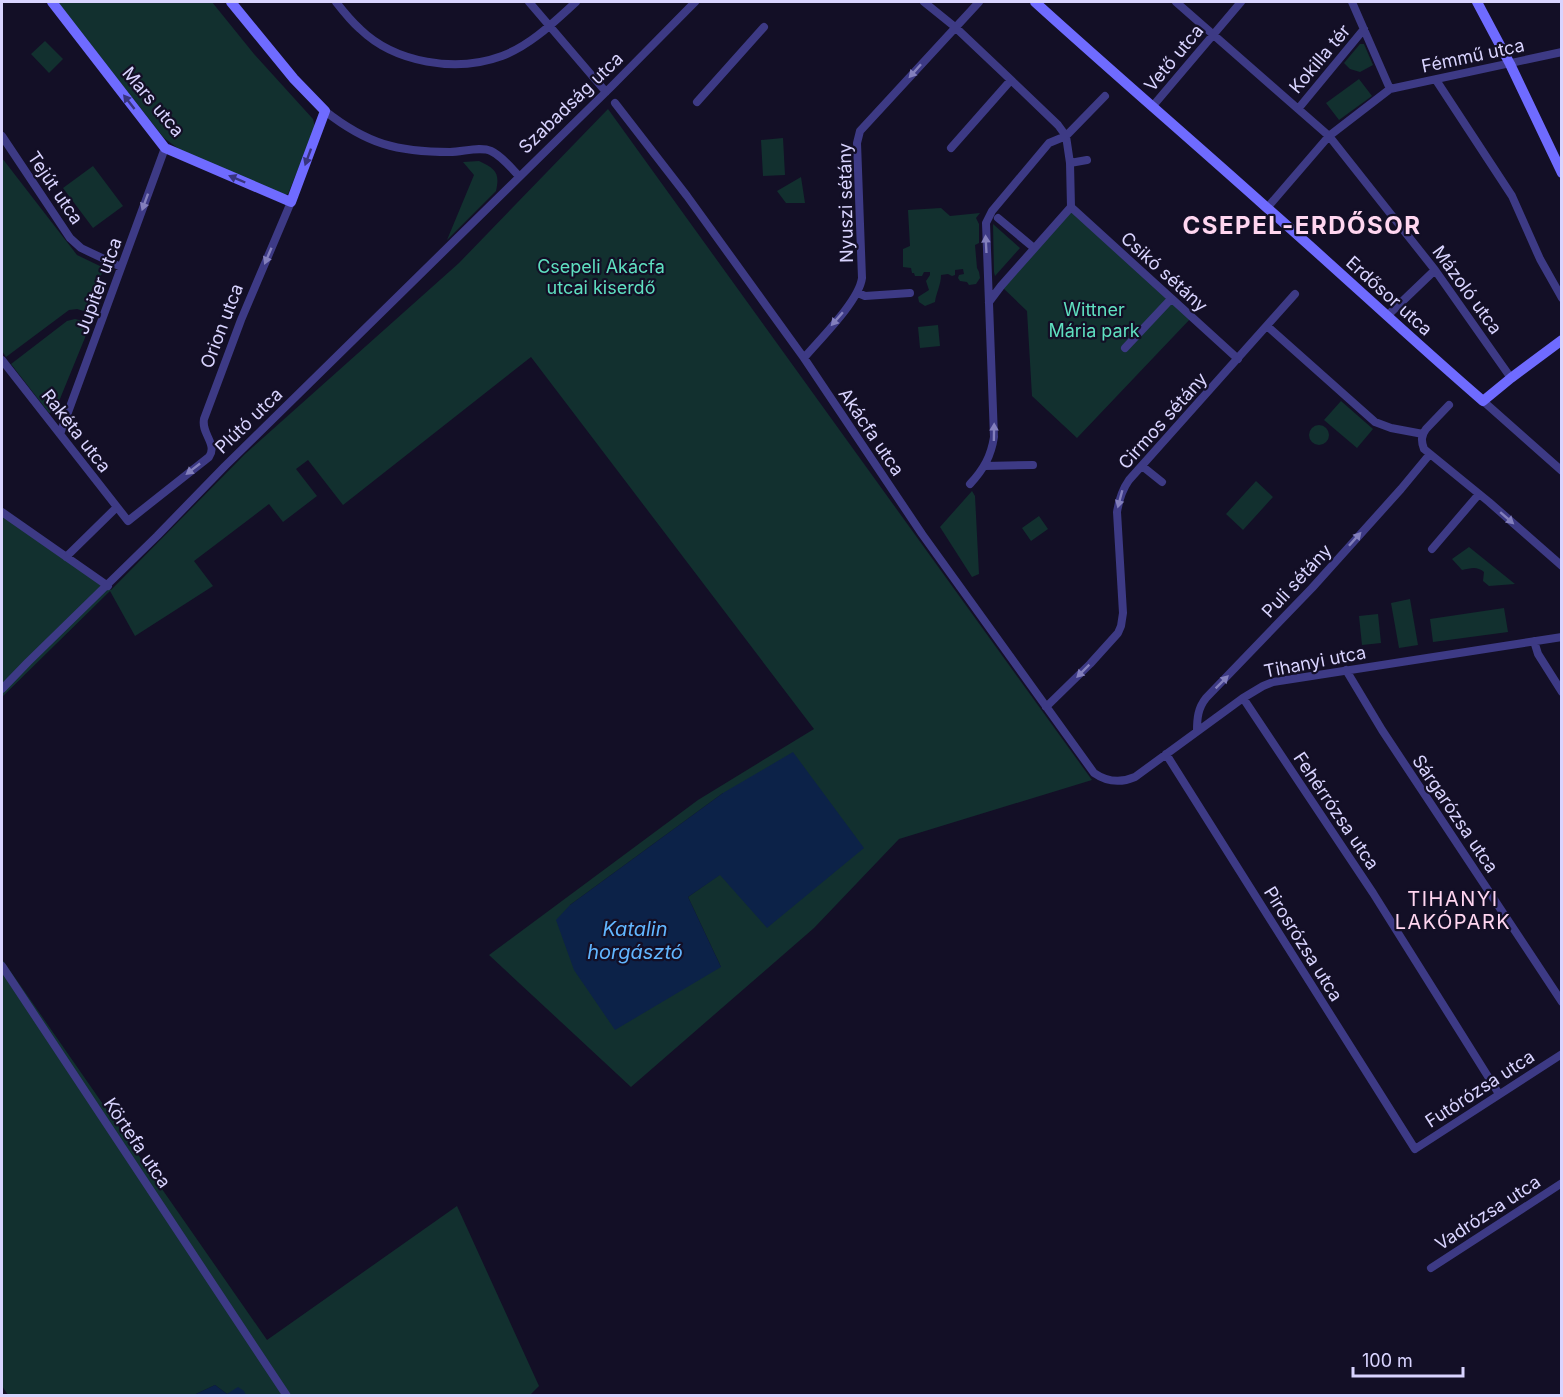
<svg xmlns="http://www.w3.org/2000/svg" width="1563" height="1397" font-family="Inter,sans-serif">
  <rect width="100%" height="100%" fill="#130f26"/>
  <path fill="#12302f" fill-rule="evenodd" d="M57 2H212L254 54 313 119 315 127 288 194 283 195 180 150 164 138Z
    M45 41 63 59 49 73 31 54Z
    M1360 44H1364L1373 65 1360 72 1350 69 1344 63Z
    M1359 79 1372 96 1339 120 1326 103Z
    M608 109 1092 780 899 839 814 928 631 1087 489 955 698 800 814 729 531 357 343 505 308 460 296 469 317 496 283 522 269 504 194 561 213 586 135 636 110 591 2 697V512L111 590 245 454 459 263ZM723 793 719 875 688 897 721 967 570 905Z
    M783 138 785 175 763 176 761 140Z
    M2 158 77 255 104 268 87 312 77 309 69 310 6 357 2 351Z
    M479 161C496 169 500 173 496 191L447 240 474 175 463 162Z
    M93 166 123 206 93 228 63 188Z
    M801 177 805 203H786L777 191Z
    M1071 207 1192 317 1077 438 1032 396 1027 311 1001 286Z
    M941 208 950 216 980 213 976 218 979 224V243L975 245 977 268 979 272 980 278 976 284 969 285 967 282 960 281 958 278 959 275 964 274 963 269 955 270V275L952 276 948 274 941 275C941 285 936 293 935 302L925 306 919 302 918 297 929 290 926 281 930 275V272H924L922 276H915L914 273H912L911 268 903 267V249L910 246 908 210Z
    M993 224 1020 248 995 276 994 272Z
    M75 319 91 323 55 411 49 413 11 364 67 321Z
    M938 325 940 346 920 348 918 327Z
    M1341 401 1373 429 1357 448 1324 420Z
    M1309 435a10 10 0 1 1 20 0a10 10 0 1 1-20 0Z
    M1256 481 1273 497 1243 530 1226 514Z
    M972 491 975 496 979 574 972 577 940 527Z
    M1039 516 1048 529 1031 541 1022 528Z
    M1469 547 1515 584 1489 586 1483 581 1484 572C1477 566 1471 568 1462 570L1452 559Z
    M1410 599 1418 645 1399 648 1391 603Z
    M1504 608 1508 632 1433 642 1430 619Z
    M1378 614 1381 643 1362 645 1359 616Z
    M2 959 267 1340 457 1206 539 1386 529 1396H246L243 1391 227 1394 215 1385 194 1395H8L2 1386Z"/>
  <path fill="#0c2248" d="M793 752 864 848 767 928 720 875 688 897 721 967 615 1030 574 970 556 920 570 905 723 793Z
    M215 1385 227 1394 238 1387 244 1391 246 1395H194Z"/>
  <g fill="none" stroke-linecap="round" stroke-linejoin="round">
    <path stroke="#3d3a85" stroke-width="8" d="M336 2C343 11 351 21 360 29 395 63 456 73 502 56 531 45 554 22 576 2
      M529 2 606 92
      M924 2 955 27 1011 80 1058 125 1066 136 1070 163 1071 207 1001 286 989 302
      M1176 2 1329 136 1435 270 1511 378
      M1352 2 1390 89
      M1436 80 1512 196 1540 259 1562 298
      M697 102 764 27
      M615 103 687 196 804 358 922 534 1094 773C1107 782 1121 783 1135 777L1243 698 1263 686 1273 682 1562 637
      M1152 107 1241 2
      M1298 109 1364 29
      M325 111C367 144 397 152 450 152 463 152 480 146 491 151 502 156 511 168 519 176
      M2 136 70 238 81 248 121 267
      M951 148 1011 80
      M1070 163 1087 160
      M1071 207 1238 359
      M1267 208 1329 136 1390 89 1562 52
      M998 218 1034 248
      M858 293 865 296 910 293
      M1387 316 1435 270
      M1267 326 1375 422 1391 428 1423 434
      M1125 348 1171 299
      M804 358C820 339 859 301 862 278L857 143 860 131 979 2
      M2 360 128 521 209 457C218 444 201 434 204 419L241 320 291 202
      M1483 401 1562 471
      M1449 405 1426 429C1421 436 1421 441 1424 449L1489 502 1562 566
      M60 434 165 148
      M985 466 1033 465
      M1142 466 1162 482
      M970 484C984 469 991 456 994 437L986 223 992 211 1049 143 1066 136 1105 96
      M2 512 108 586
      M1432 549 1479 494
      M66 557 117 507
      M1534 641 1538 654 1562 692
      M1346 670 1382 730 1562 1002
      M2 689 28 662 157 536 225 466 612 86 695 2
      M1243 698 1373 893 1499 1094
      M1046 707 1090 664 1118 633 1121 626 1123 613 1117 512C1119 499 1122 490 1129 480L1295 294
      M1197 731C1197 718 1198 708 1206 698L1312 588 1401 489 1430 454
      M1166 754 1415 1149 1562 1054
      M2 966 287 1396
      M1431 1268 1562 1183"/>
    <path stroke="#6f6bff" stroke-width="10" d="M52 2 165 148 291 202 325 111 294 79 231 2
      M1035 2C1111 71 1189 138 1266 207 1339 271 1410 338 1483 401L1511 378 1562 340
      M1477 2 1510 64 1562 173"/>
  </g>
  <defs><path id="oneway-solid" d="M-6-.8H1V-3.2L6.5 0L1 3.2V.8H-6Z" transform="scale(1.5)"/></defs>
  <g fill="#837fbc">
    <use href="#oneway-solid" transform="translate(915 71) rotate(132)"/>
    <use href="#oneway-solid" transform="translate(145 202) rotate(110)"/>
    <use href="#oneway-solid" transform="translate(986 244) rotate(-93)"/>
    <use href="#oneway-solid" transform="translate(268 256) rotate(113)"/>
    <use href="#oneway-solid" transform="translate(837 319) rotate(131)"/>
    <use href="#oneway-solid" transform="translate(994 432) rotate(-89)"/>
    <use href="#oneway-solid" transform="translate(193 469) rotate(142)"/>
    <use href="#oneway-solid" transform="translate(1120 499) rotate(105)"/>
    <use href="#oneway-solid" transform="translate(1507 518) rotate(41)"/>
    <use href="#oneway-solid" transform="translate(1355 539) rotate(-48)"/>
    <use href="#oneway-solid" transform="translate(1083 671) rotate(135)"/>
    <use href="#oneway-solid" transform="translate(1222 682) rotate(-45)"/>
  </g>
  <g fill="#38347d">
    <use href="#oneway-solid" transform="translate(129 102) rotate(-128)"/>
    <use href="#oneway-solid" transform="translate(308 157) rotate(110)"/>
    <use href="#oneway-solid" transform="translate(237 179) rotate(-157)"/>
  </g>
  <g text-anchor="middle" stroke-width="4.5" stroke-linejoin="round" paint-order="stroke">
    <g font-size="18" fill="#d9d4ff" stroke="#130f26">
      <text transform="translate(1473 56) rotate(-12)" y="6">Fémmű utca</text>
      <text transform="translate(1174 58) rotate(-50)" y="6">Vető utca</text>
      <text transform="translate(1320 59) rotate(-50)" y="6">Kokilla tér</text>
      <text transform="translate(153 102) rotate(50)" y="6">Mars utca</text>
      <text transform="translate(571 103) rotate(-44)" y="6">Szabadság utca</text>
      <text transform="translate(55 188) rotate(56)" y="6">Tejút utca</text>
      <text transform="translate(846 203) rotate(-91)" y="6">Nyuszi sétány</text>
      <text transform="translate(1164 272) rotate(42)" y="6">Csikó sétány</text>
      <text transform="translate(99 286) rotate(-70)" y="6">Jupiter utca</text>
      <text transform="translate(1467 290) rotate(54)" y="6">Mázoló utca</text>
      <text transform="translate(1389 296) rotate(42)" y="6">Erdősor utca</text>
      <text transform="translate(222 326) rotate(-69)" y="6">Orion utca</text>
      <text transform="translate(249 421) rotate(-44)" y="6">Plútó utca</text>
      <text transform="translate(1163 421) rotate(-48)" y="6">Cirmos sétány</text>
      <text transform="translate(76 431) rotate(52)" y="6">Rakéta utca</text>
      <text transform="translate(871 432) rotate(56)" y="6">Akácfa utca</text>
      <text transform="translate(1297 581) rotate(-47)" y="6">Puli sétány</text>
      <text transform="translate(1315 662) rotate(-11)" y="6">Tihanyi utca</text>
      <text transform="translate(1336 811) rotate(56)" y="6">Fehérrózsa utca</text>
      <text transform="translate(1455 814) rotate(56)" y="6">Sárgarózsa utca</text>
      <text transform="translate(1303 944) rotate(58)" y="6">Pirosrózsa utca</text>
      <text transform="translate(1480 1089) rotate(-33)" y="6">Futórózsa utca</text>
      <text transform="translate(137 1143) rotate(56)" y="6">Körtefa utca</text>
      <text transform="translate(1488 1213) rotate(-33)" y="6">Vadrózsa utca</text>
    </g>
    <g font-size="18" fill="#5fe0c0" stroke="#130f26">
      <text x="601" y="273">Csepeli Akácfa<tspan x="601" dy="21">utcai kiserdő</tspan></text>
      <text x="1094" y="316">Wittner<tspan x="1094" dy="21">Mária park</tspan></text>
    </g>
    <g font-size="20" letter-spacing="1.5" fill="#ffd6f0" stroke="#130f26">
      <text x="1453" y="906">TIHANYI<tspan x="1453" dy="23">LAKÓPARK</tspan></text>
    </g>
    <g font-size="20" font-style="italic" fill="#62b6ff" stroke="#130f26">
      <text x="635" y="936">Katalin<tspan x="635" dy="23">horgásztó</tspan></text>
    </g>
    <g font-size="24" font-weight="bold" letter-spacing="1.5" fill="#ffd6f0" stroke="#130f26">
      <text x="1302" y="234">CSEPEL-ERDŐSOR</text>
    </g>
  </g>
  <rect width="1563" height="1397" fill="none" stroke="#d9d4ff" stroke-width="6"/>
  <path d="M1353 1367v9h110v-9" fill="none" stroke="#d9d4ff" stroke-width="3"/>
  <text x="1362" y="1367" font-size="18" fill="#d9d4ff" stroke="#130f26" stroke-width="4.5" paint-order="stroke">100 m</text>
</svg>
